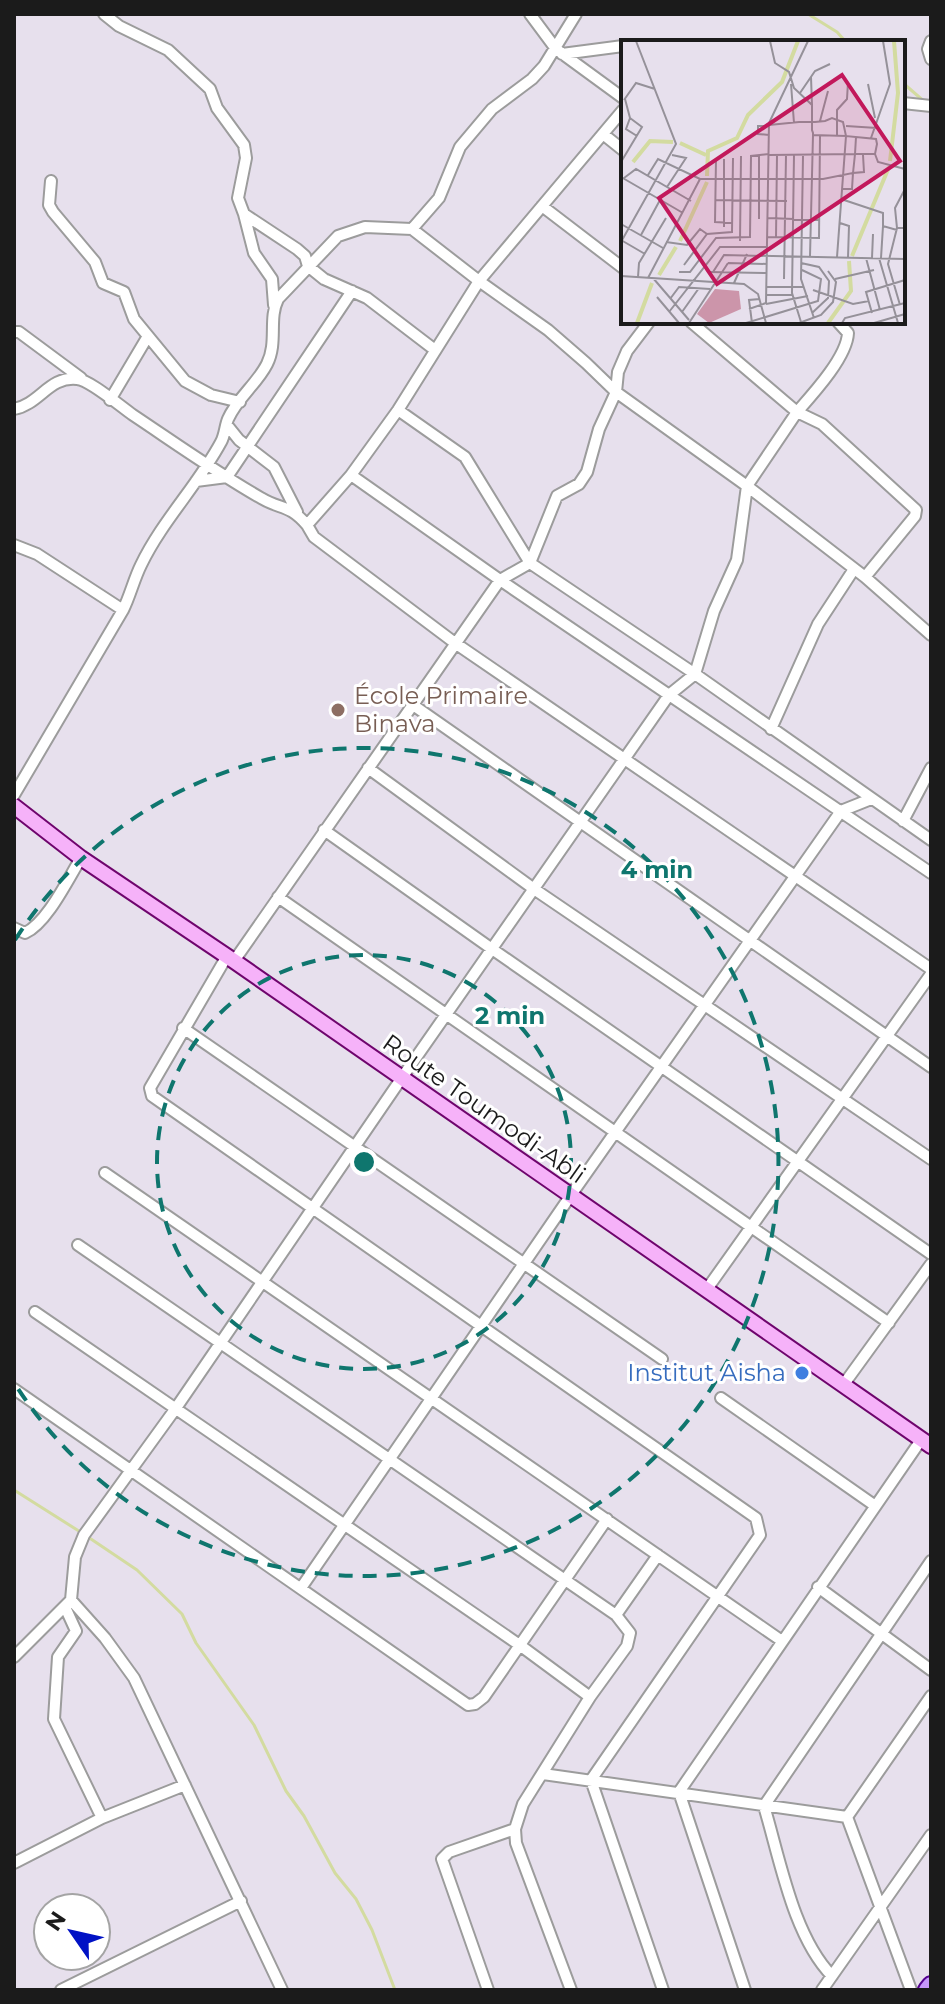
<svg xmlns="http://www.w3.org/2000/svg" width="945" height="2004" font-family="Montserrat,sans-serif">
  <rect width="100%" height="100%" fill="#e7e0ed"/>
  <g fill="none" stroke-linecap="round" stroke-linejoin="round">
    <path stroke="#d3dba0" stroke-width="3" d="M808 14 837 32 846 42
      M903 83 926 103
      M14 1490 82 1533
      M88 1537 137 1570 182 1614 196 1643 254 1725 286 1791 304 1816 335 1873 356 1899 372 1930 395 1990"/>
    <defs>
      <path id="street" d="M104 14 119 26 168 50 210 89 217 108 244 145 246 158 238 198 244 214 297 249 305 256 308 266 324 279 367 298 435 350
        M530 14 556 49 623 98
        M931 41 928 49 931 59
        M562 54 623 46
        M903 103 931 106
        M623 110 479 281 548 330 586 363 616 392 747 486 865 577 931 635
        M603 134 623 150
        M51 181 49 205 53 212 95 262 103 283 124 292 134 319 185 381 211 395 240 402
        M542 206 623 268
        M244 214 254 253 272 279 274 305
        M412 229 439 198 460 147 492 109 532 79 544 66 576 14
        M838 322 848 333C847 357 813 394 797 412L822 424 916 510 915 516 865 577
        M14 332H19L81 378
        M110 400 148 336
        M14 409C40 404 49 376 77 379 90 380 120 406 133 415 175 443 217 473 261 498 281 510 289 504 307 525L351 475 398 410 479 281 412 229 365 227 338 236 278 299C268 319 278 342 267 364 257 384 237 398 228 419 225 426 225 435 221 442 198 485 162 521 141 565 134 579 130 596 123 610L14 795
        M398 410 465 457 530 563 695 674 931 840
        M227 425 239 440 274 467 297 512
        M351 475 500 580 931 873
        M196 481 227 477 352 291
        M307 525 314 537 455 643 931 969
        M14 545 37 554 123 610
        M413 705 931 1067
        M771 729 818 624 854 569
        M368 768 534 889 931 1159
        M903 821 931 768
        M324 830 492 949 931 1254
        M278 897 889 1323
        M14 928 25 933C47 923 68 879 81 858
        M227 956 150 1088 152 1096 756 1518 760 1535 591 1780 663 1990
        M234 961 500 580 530 563 557 496 579 484 587 472 599 429 616 392 618 372 627 351 649 322
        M183 1028 662 1359
        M105 1173 782 1641
        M78 1245 616 1615 630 1633 627 1646 590 1697 523 1804 515 1829 516 1843 571 1990
        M707 1289 931 974
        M35 1312 521 1646 590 1697
        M844 1384 931 1264
        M14 1389 468 1705 475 1704 484 1697 607 1519
        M721 1398 874 1505
        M818 1587 931 1670
        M301 1588 571 1195 841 811 871 799
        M71 1600 105 1638 134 1678 282 1990
        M65 1607 76 1631 58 1657 54 1719 102 1818
        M616 1615 658 1555
        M14 1657 71 1600 75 1557 84 1535 176 1408 401 1079 669 695 695 674 714 611 737 560 747 486 797 412 691 322
        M543 1774 847 1817
        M847 1817 911 1990
        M847 1817 931 1696
        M14 1863 102 1818 185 1785
        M832 1976C793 1936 780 1859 764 1806L931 1561
        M61 1990 241 1901
        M488 1990 442 1859 449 1852 515 1829
        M745 1990 679 1792 921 1440
        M822 1990 931 1835"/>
      <path id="secondary" d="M14 806 81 858 234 961 931 1446"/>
      <path id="primary" d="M927 1990 931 1985"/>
    </defs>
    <use href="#street" stroke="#9c9c9c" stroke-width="14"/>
    <use href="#secondary" stroke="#6f056d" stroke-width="18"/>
    <use href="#primary" stroke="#540191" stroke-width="20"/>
    <use href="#street" stroke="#fff" stroke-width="10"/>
    <use href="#secondary" stroke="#f6b2f9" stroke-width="14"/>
    <use href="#primary" stroke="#c797fb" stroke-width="16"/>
  </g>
  <g fill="none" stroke="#0f766e" stroke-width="4" stroke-dasharray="14 10">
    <circle cx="364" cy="1162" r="207"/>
    <path d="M15 940A414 414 0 1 1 15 1384"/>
  </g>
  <circle fill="#8d6e63" stroke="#fff" stroke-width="3" cx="338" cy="710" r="8"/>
  <circle fill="#3f7fe0" stroke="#fff" stroke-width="3" cx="802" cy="1373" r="8"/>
  <g text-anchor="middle" stroke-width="6" stroke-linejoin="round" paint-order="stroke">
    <g font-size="24" fill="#785e54" stroke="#fff" text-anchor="start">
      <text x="354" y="704">École Primaire<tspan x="354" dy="28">Binava</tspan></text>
    </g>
    <g font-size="24" fill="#1b1b1b" stroke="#fff">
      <text transform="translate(484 1109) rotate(35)" y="8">Route Toumodi-Abli</text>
    </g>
    <g font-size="24" fill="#366cbe" stroke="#fff" text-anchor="end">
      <text x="786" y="1381">Institut Aisha</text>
    </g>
  </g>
  <g transform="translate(621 40)">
    <rect width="284" height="284" fill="#e7e0ed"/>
    <path d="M94 249 118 251 120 269 88 283 76 274Z" fill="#cc95aa"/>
    <path fill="none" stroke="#d3dba0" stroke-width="4" d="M59 103 85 115M269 121 277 53 273 1M12 122 29 101 52 102M86 136 87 111 116 98 127 75 161 42 177 1M59 201 86 142M231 216 268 127M38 235 55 207M16 283 31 243M207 283 230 251 228 221"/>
    <path fill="none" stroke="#959199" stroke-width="2" d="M190 37 191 65M170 44 173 83M247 44 254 78M179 53 194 31 209 24M4 59 9 78 5 89 16 96M3 60 15 43 34 49M199 81 207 51M148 85 178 82H194L204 81 211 78 222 82 225 96 192 95V93L191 90V65L173 48 168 32 154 23 149 1M225 86 256 88M148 95 137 94V86H148M216 96V70L226 59 227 42M250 98 269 44 262 1M254 114 257 122 284 129M173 115 171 253 180 282M182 116 180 239 193 278M95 119 94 182 112 183M0 122 21 87 9 78M27 135 37 119 79 139H202L232 133 234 114 148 115M0 137 62 173M3 138 15 129 70 161M46 147 65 118 51 115M221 149H231L232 133 243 132 242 115M284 149 274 168 276 188H284M220 159 262 173V186M95 160 166 161M147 178 199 180M138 179V115M219 183 228 186 227 218M0 184 42 208M103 187V119M276 188 267 224 279 265M20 195 39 160M147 197 198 198 199 96M155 197 156 115M0 200 24 214M119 201 120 116M0 202 55 104 15 1M45 202 66 205 79 189 86 194M189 216 192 95M216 217 225 96 255 99 256 104 254 114H234L235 97M245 218 259 270M251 218 252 194M258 218 277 283M260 218 262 186 276 190M107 223 146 224M180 223 198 227 208 241 207 258 191 273M63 225 86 194 111 192 112 118M58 232H69L95 198 129 197 130 116 148 114M88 232 146 233M92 232 103 215 284 219M0 236 123 244 137 254 145 283M17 237 18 223 45 178M27 238 79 139M32 238 68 280M163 239 165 115M214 239 253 230M113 243 126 214M146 247H183M192 250 232 264 248 261M146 255H172M36 257 58 283M49 259 58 247 89 249M145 264 187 256M128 269 145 263 148 83 187 1M48 272 99 207H146M61 272 78 248M251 273 245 252 284 240M68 283 107 223M125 283 197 261 200 239 181 230M131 283 128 260 139 259M178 283 200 275 212 262 215 242 207 231M221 283 224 278 284 263M253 283 284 274"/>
    <path fill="#c2185b" fill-opacity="0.15" stroke="#c2185b" stroke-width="4" d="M221 35 279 121 96 244 38 158Z"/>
    <rect width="284" height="284" fill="none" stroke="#1b1b1b" stroke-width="4"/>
  </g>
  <circle cx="364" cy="1162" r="12" fill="#0f766e" stroke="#fff" stroke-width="4"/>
  <g font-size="24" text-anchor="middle" font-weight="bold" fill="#0f766e" stroke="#fff" stroke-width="6" stroke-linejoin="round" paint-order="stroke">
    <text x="657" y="878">4 min</text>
    <text x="510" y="1024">2 min</text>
  </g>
  <rect width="945" height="2004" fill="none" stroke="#1b1b1b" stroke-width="32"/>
  <g transform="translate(72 1932) rotate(304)"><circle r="38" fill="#ffffff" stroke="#a4a4a4" stroke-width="2"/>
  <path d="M0-6L14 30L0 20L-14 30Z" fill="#0112c5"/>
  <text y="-12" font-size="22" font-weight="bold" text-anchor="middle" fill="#1b1b1b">N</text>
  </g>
</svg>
